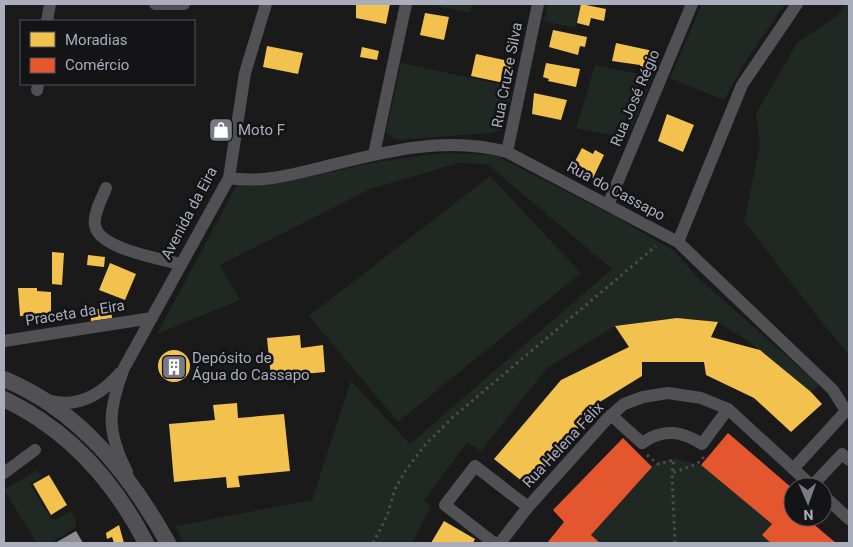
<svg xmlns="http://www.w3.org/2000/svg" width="853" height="547" font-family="Roboto,sans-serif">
  <rect width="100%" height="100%" fill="#1a1a1b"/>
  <path fill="#1f2822" d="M427 4H472L470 13Z
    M548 4H581L576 28 544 21Z
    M702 4 784 5 744 64 724 100 670 78Z
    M845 4H849V355L820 320 744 221 760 146 756 114 797 43 838 15Z
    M401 63 513 87 504 128 491 133 396 140 386 133Z
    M595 65 653 77 627 139 576 128Z
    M442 153 495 155 618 218 676 252 696 276 819 385 811 392 749 342 718 322 677 318 615 326 547 368 481 451 467 442 424 501 431 506 412 543H184L175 526 312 500 351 381 410 444 612 269 487 164 459 163 370 189 220 265 240 300 157 334 237 185 280 183 377 162Z
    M490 176 581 273 398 422 309 316Z
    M674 458 701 465 772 524 763 535 771 543H600L591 535 652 467 658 462Z
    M37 470 42 476 30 484 51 519 55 520 71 511 76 521 75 528 51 543H37L4 490Z"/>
  <path fill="#f2c14e" d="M356 4H390L386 24 356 18Z
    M581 4 606 9 604 21 591 18 589 26 577 23Z
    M425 13 449 17 444 40 420 35Z
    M553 30 587 37 585 47 580 46 578 55 549 47Z
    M616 43 653 51 648 69 640 67V65L612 61Z
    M267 46 303 53 298 74 263 67Z
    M362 47 379 51 377 60 360 57Z
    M476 54 514 62 509 84 471 76Z
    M546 63 580 69 576 87 548 81 549 79 543 77Z
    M534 93 567 100 561 120 532 114Z
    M667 114 694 125 683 152 658 141Z
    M582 148 593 154 595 150 604 155 593 178 572 167Z
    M52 252 64 253 62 285 52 284Z
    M88 255 105 257 104 267 87 265Z
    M110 263 136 274 125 300 99 290Z
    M18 288H37V291L51 292V315L20 316Z
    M111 307 112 318 91 321 90 310Z
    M677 318 718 322 711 337 760 350 811 392 822 404 791 432 754 398 706 375 704 362H642V376L590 408 576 432 528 486 494 459 561 380 629 347 615 326Z
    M300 335 301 348 323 345 325 372 271 377 267 338Z
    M158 366a16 16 0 1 1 32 0a16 16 0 1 1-32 0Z
    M237 403 238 418 284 414 290 471 238 476 240 487 227 488 226 477 174 482 169 424 215 420 213 405Z
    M49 475 67 505 51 515 33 484Z
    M444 521 475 539 473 543H431Z
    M119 525 124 543H114L112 537 107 539 106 533Z"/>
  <path fill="#e4572e" d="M728 433 793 489V517H805L836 543H771L762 535 772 524 701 465Z
    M623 438 652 467 591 535 600 543H547L564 522 553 510Z"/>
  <path fill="#8d8d92" d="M76 531 83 543H55Z"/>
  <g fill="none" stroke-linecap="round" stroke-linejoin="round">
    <path stroke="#4b4b50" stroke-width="3" stroke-dasharray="2.5 4" stroke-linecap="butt" d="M647 455 658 464 674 460 672 473
      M373 543 387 516 395 489 406 470 425 445 453 417 656 246
      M675 543 672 473 697 464 704 457"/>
    <path stroke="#505055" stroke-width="12" d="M155 4H184
      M47 21 50 4
      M37 90 38 84
      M507 152 538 4
      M374 154 406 4
      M229 178C262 183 291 175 323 167 383 152 446 135 507 152L678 242 833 390 846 411 793 469
      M106 188C102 198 93 214 95 225 98 249 162 259 180 264
      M608 205 692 4
      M678 242 742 85 797 4
      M4 341 152 318
      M47 400C77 409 101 395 120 373
      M611 415 642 443C663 428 682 431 702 444L728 409
      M127 472C106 430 108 411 124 368L229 178 245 73 266 4
      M4 473 35 450
      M812 486 842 454 849 460
      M823 495 849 519
      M494 543 445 505 475 466 528 507
      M500 543 528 507 607 419 624 404 643 397 668 393 701 398 728 409 813 487"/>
    <path stroke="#505055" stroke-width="16" d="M4 379C79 410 129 473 168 543
      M4 399C67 429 114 481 146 543"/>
  </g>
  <defs>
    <symbol id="shop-square" viewBox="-11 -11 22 22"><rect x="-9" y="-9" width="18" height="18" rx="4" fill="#787a84" stroke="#141417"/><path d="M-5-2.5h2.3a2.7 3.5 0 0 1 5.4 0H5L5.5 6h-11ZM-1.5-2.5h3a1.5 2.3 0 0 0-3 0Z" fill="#fff"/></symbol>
    <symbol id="building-square" viewBox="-11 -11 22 22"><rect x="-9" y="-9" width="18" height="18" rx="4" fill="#787a84" stroke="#141417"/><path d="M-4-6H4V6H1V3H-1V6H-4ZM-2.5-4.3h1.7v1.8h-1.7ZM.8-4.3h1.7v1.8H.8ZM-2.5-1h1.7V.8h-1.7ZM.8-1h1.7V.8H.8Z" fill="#fff"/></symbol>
  </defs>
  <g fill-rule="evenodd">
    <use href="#shop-square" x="207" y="116" width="28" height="28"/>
    <use href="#building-square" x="160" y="353" width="28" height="28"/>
  </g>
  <g text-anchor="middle" stroke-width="5" stroke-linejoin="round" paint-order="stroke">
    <g font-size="15" fill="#aaaebc" stroke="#141417">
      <text transform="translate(507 75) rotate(-79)" y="5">Rua Cruz e Silva</text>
      <text transform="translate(635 98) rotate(-67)" y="5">Rua José Régio</text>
      <text transform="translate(616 191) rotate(28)" y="5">Rua do Cassapo</text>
      <text transform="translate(189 213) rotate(-62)" y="5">Avenida da Eira</text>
      <text transform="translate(75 313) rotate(-9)" y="5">Praceta da Eira</text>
      <text transform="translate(563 445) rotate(-47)" y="5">Rua Helena Félix</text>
    </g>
    <g font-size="15" fill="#aaaebc" stroke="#141417" text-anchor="start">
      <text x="238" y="135">Moto F</text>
      <text x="192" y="363">Depósito de<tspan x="192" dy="17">Água do Cassapo</tspan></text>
    </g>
  </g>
  <rect width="853" height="547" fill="none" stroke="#aaaebc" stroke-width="10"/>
  <rect x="20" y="20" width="175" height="65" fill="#141417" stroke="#505259"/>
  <rect x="30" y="32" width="25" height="15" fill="#f2c14e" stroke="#505259"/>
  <text x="65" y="45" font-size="15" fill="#aaaebc">Moradias</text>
  <rect x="30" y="58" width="25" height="15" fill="#e4572e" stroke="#505259"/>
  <text x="65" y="70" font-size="15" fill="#aaaebc">Comércio</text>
  <g transform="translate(808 502) rotate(178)"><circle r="24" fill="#141417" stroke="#505259"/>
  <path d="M0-4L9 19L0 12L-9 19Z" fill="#787a84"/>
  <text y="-8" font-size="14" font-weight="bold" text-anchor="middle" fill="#aaaebc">N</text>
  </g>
</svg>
